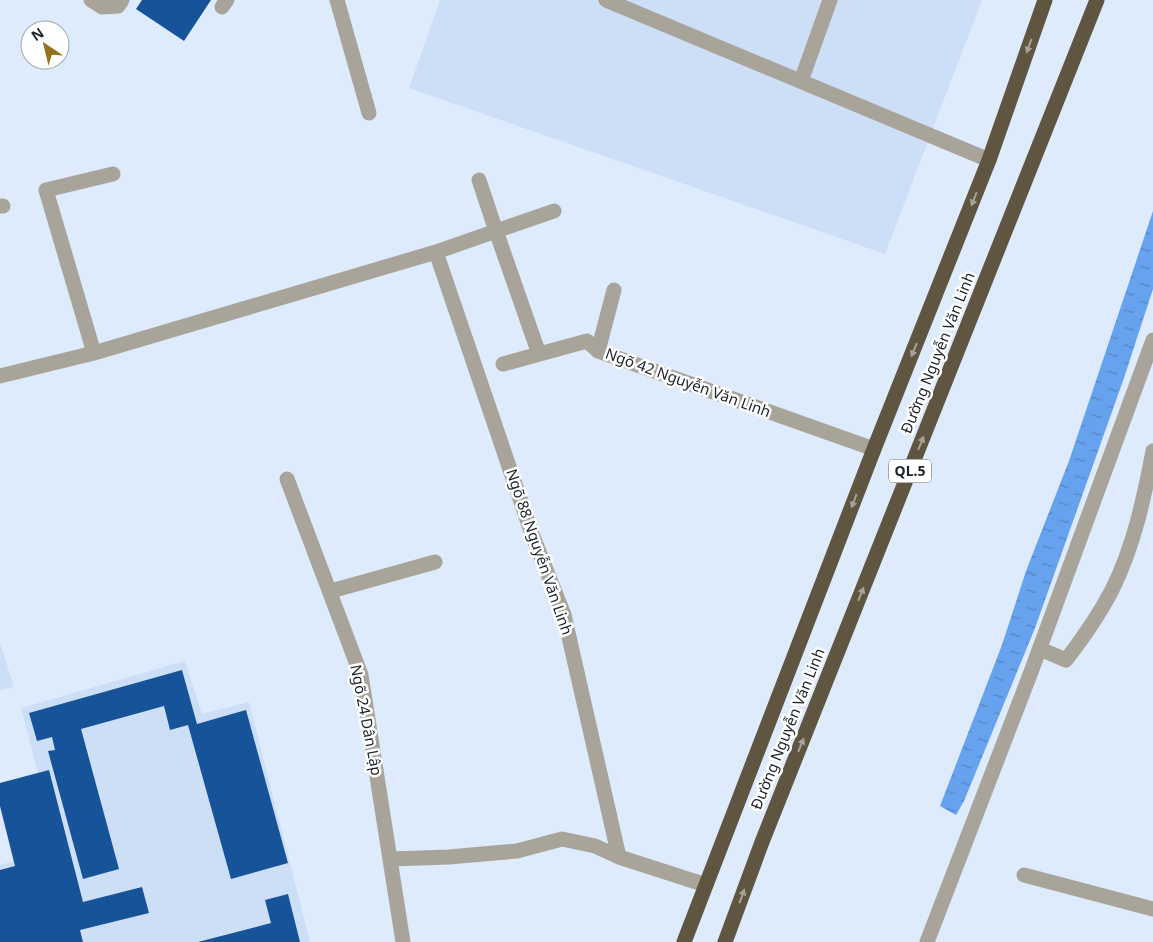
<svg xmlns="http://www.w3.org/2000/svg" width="1153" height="942" font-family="'Noto Sans',sans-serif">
  <defs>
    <pattern id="water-ripples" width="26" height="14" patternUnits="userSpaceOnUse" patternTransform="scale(1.25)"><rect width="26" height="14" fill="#66a2ed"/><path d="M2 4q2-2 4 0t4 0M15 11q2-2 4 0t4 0" fill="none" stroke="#5384c0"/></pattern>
  </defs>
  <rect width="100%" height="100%" fill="#ddebfd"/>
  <path fill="#cddff6" d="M440 0H982L885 254 409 88Z
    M0 643 14 687 0 690Z
    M185 661 202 714 249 702 310 942H0V865L14 861 0 783 38 773 21 708Z"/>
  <path fill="url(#water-ripples)" d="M1153 211V289L1124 378 1035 628 964 801 956 815 940 806 1002 645 1026 571 1069 461Z"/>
  <path fill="#165398" d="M142 0H211L184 41 136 9Z
    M182 670 197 724 246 710 288 863 231 879 188 725 170 730 164 706 81 729 119 869 83 879 48 751 55 750 52 737 37 741 29 713Z
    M49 770 83 902 142 887 149 913 80 930 83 942H0V870L15 866 0 806V783Z
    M288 894 300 942H198L271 923 265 900Z"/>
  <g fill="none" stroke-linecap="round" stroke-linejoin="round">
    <path stroke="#a8a499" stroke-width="15" d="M91 0 102 7 118 6 122 0
      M337 0 369 113
      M606 0 989 160
      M222 7 227 0
      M801 81 830 0
      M479 180 496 231 554 211
      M0 206H3
      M436 252 532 534 564 615 619 857
      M598 351 614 290
      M94 353 46 190 113 174
      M503 364 587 341 598 351 874 449
      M0 376 94 353 436 252 496 231 539 354
      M287 479 361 675 403 942
      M331 591 435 562
      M1040 649 1066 660C1083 638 1099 615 1112 590 1134 546 1144 498 1153 451
      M390 859 449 857 517 851 562 839 595 846 619 857 706 885
      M1024 875 1153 909
      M927 942 1031 672 1153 340"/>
    <path stroke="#5f5540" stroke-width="15" d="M684 942 874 449 989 160 1045 0
      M725 942 762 842 1097 0"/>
  </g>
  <defs><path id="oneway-solid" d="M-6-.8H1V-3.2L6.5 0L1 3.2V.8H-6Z" transform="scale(1.25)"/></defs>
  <g fill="#a7a296">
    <use href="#oneway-solid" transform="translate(1029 46) rotate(109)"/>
    <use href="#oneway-solid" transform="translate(974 199) rotate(112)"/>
    <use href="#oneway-solid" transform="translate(914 350) rotate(112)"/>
    <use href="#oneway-solid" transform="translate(921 443) rotate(-68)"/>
    <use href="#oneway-solid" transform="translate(854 501) rotate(111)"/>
    <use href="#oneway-solid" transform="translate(861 594) rotate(-68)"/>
    <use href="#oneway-solid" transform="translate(801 745) rotate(-68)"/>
    <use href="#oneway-solid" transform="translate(742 896) rotate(-70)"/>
  </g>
  <g text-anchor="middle" stroke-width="5" stroke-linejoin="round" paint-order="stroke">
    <rect fill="#fff" stroke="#5f6469" stroke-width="1" x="889" y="459.5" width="42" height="23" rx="4"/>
    <g font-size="14" font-weight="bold" fill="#1a2129">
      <text x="910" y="476">QL.5</text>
    </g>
    <g font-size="15" fill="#1a2129" stroke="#fff">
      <text transform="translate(938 353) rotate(-68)" y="5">Đường Nguyễn Văn Linh</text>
      <text transform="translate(688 383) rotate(20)" y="5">Ngõ 42 Nguyễn Văn Linh</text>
      <text transform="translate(539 552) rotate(71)" y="5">Ngõ 88 Nguyễn Văn Linh</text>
      <text transform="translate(366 720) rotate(79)" y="5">Ngõ 24 Dân Lập</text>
      <text transform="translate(788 729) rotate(-68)" y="5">Đường Nguyễn Văn Linh</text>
    </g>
  </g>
  <g transform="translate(45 45) rotate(325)"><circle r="24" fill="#ffffff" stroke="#a3a6a9"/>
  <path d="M0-4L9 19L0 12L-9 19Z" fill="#95731c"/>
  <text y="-8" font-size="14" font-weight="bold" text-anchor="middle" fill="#1a2129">N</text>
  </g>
</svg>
